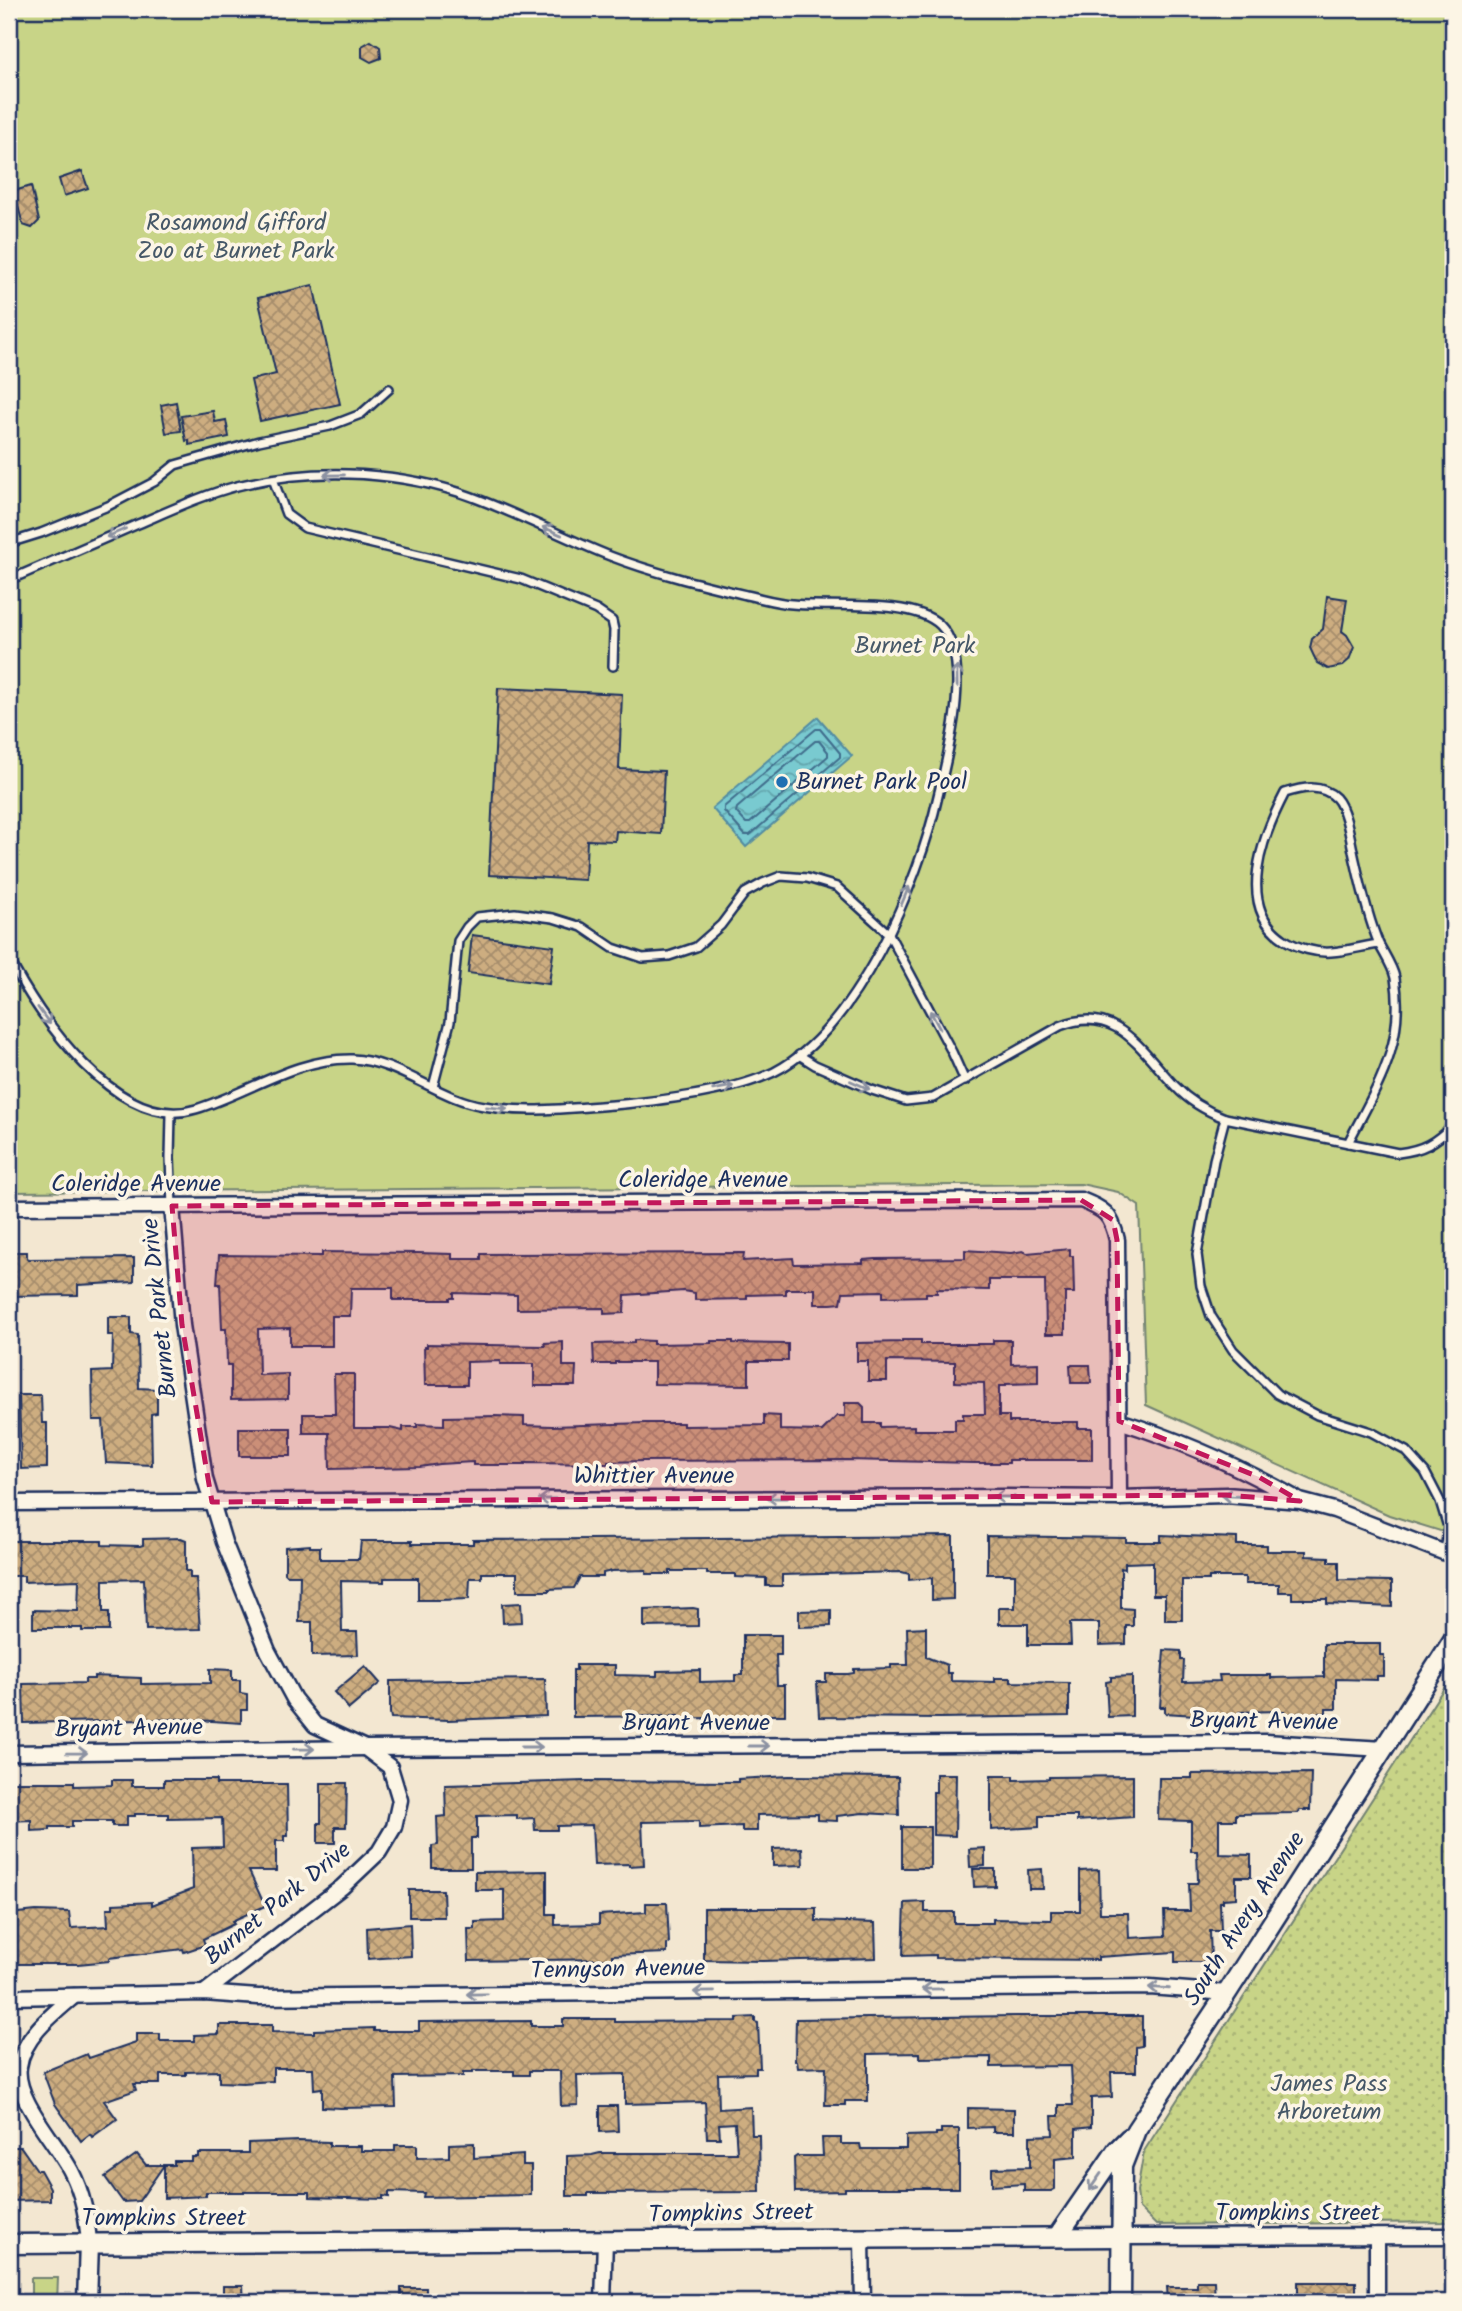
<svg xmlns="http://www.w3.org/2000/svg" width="1462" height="2311" font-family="Kalam,sans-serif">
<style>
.park{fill:#c8d487;stroke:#728272;stroke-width:2}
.garden{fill:url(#garden-dots);stroke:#728272;stroke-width:2}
.water{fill:url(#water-waves);stroke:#538ca2;stroke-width:2}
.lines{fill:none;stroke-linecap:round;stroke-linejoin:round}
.shore{stroke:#416d8c;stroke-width:2}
.building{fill:url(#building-cross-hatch);stroke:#1b2f5e;stroke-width:2}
.service-casing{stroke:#1b2f5e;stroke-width:12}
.minor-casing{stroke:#1b2f5e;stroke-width:19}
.tertiary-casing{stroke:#1b2f5e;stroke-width:23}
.service{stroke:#fcf5e5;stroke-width:7}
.minor{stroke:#fcf5e5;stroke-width:14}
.tertiary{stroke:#fcf5e5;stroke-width:18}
.oneway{stroke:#8c92a2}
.marked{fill:#c2185b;fill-opacity:0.2;stroke:#c2185b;stroke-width:5;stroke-dasharray:14 9;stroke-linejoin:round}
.poi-dot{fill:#1f6fb2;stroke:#fcf5e5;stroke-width:2.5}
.labels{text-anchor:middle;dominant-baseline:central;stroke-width:7;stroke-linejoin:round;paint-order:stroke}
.park-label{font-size:24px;fill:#465868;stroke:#fcf5e5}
.poi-label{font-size:24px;fill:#1b2f5e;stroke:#fcf5e5;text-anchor:start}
.street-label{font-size:24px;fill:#1b2f5e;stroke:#fcf5e5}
</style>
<defs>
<pattern id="garden-dots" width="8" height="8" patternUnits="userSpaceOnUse" patternTransform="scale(1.75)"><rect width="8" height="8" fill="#c8d487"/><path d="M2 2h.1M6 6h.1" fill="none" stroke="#abb677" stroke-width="1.8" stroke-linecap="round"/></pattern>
<pattern id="water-waves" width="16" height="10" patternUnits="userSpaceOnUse" patternTransform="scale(1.75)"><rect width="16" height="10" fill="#79cad0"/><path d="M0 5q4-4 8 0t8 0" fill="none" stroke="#62a4ac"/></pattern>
<pattern id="building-cross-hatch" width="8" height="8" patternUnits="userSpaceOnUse" patternTransform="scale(1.75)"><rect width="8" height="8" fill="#cdad80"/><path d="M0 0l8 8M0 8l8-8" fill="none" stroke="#a68d6c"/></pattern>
</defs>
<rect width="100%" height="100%" fill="#f3e7d1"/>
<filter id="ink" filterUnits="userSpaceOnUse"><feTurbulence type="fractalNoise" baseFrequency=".0143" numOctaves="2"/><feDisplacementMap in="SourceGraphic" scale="14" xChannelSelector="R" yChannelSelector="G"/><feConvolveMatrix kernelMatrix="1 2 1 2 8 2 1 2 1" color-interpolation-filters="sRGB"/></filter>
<g filter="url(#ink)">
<g class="park">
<polygon points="9,9 1453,9 1453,1535 1389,1515 1146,1405 1139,1206 1118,1192 1081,1184 9,1192"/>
<polygon points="31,2278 58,2278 57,2302 31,2302"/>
</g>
<polygon class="garden" points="1453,1674 1453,2222 1156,2225 1139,2208 1137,2191 1144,2151"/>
<polygon class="water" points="818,717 852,756 746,847 712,808"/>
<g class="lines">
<g class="shore">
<polygon points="816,729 820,729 840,753 840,757 750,835 745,835 724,811 724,807"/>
<polygon points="815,741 819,741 828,752 828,756 750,823 746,823 736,812 737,808"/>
</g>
</g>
<g class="building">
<polygon points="371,41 380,47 381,58 371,62 362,57 362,46"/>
<polygon points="82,171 88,188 64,196 59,179"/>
<polygon points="31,186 39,221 32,228 23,225 14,191"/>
<polygon points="313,285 340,404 260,421 251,380 276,374 258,298"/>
<polygon points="176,402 181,431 166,433 161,405"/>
<polygon points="213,411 215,422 226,420 229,437 189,445 189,440 186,441 181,416"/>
<polygon points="1327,596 1347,599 1342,631 1347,635 1354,647 1349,660 1342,666 1328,669 1317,663 1310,648 1312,639 1323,629"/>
<polygon points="498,688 622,694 619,769 664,771 661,834 616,831 615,841 587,840 585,880 489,875"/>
<polygon points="472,935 554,946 549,984 468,973"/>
<polygon points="1070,1249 1070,1256 1073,1256 1074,1293 1065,1293 1065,1334 1046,1334 1045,1280 989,1280 989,1290 937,1289 937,1293 926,1293 926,1296 883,1297 883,1291 843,1292 841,1303 831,1304 815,1304 815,1289 786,1289 786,1294 747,1295 747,1299 695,1300 695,1293 684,1291 625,1295 624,1313 604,1314 604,1308 517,1309 517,1295 454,1293 454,1298 450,1298 450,1300 393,1300 393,1288 351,1288 350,1316 332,1316 332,1346 290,1346 290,1328 258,1329 259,1375 288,1374 288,1399 231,1400 231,1365 227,1365 226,1329 222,1329 220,1284 217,1284 219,1255 322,1256 322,1252 418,1253 452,1254 452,1259 481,1259 481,1254 744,1253 743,1261 793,1258 794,1264 863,1263 863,1260 876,1259 965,1258 965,1250 1011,1253 1023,1251 1027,1253"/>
<polygon points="9,1252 27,1252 27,1258 29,1259 134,1258 134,1282 78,1285 78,1295 10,1296"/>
<polygon points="108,1317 131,1317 131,1334 138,1335 139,1388 157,1389 157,1413 151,1414 152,1465 106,1463 103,1420 93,1420 92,1372 112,1371 113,1335 108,1335"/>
<polygon points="634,1340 653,1341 653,1344 711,1343 711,1341 733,1341 733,1343 788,1344 788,1361 749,1361 749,1385 654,1384 654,1362 615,1362 615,1364 594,1364 593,1344 634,1343"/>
<polygon points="902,1340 921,1340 921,1344 993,1344 993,1340 1011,1340 1011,1364 1038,1363 1038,1383 1006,1384 1006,1386 999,1386 999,1416 1009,1416 1009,1422 1078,1422 1078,1428 1092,1428 1092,1460 1009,1460 1009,1463 974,1463 847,1460 644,1461 608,1462 608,1464 525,1463 525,1465 473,1465 473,1462 439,1464 420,1467 330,1469 329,1433 303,1433 303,1414 335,1414 334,1374 354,1374 354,1428 390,1428 403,1431 403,1427 417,1427 417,1424 444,1425 444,1417 495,1416 524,1417 524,1425 552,1426 645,1423 683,1423 683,1426 764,1425 764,1415 780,1416 780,1430 822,1431 837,1416 845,1416 845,1403 860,1403 864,1407 864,1423 880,1423 880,1427 914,1426 914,1430 955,1430 955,1419 963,1419 963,1414 985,1414 984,1383 955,1382 955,1362 887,1361 887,1381 868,1381 868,1361 857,1361 857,1343 902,1342"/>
<polygon points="563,1342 563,1366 576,1366 575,1386 534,1386 534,1364 500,1364 500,1361 467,1362 467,1385 425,1385 424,1347 427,1347 427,1344 545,1346 544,1343"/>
<polygon points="1070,1365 1090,1365 1091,1383 1071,1383"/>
<polygon points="19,1395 41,1395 42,1423 47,1423 47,1468 21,1469"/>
<rect x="239" y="1428" width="52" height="28"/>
<polygon points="1161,1535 1237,1538 1237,1545 1267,1545 1267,1551 1306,1551 1306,1556 1329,1557 1329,1562 1339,1562 1339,1580 1392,1581 1392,1607 1327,1604 1327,1599 1292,1599 1292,1592 1279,1592 1279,1584 1245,1584 1245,1577 1209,1577 1209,1580 1182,1580 1182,1620 1165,1620 1165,1595 1153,1595 1153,1562 1125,1563 1125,1569 1121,1568 1121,1608 1133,1609 1133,1626 1126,1626 1126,1644 1099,1645 1099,1623 1070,1623 1071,1645 1028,1645 1028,1624 999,1624 999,1608 1015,1608 1015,1574 987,1574 987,1536 1126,1538 1126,1542 1161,1542"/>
<polygon points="953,1536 953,1599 932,1600 932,1578 909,1580 909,1574 902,1572 782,1575 782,1586 766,1586 766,1578 735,1577 735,1574 707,1574 707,1571 670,1571 670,1574 646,1574 646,1570 612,1571 603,1573 603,1577 580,1577 574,1588 549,1589 549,1591 517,1591 517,1573 482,1573 482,1578 470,1578 469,1599 440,1600 418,1600 418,1578 384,1578 384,1582 341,1581 342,1632 357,1632 358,1655 312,1656 312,1622 299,1622 300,1575 287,1575 285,1573 285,1547 310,1545 310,1547 320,1547 320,1559 359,1559 361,1541 412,1541 412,1544 473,1544 473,1540"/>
<polygon points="181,1538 186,1540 186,1571 190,1571 190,1578 196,1578 200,1629 146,1630 144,1579 103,1580 103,1612 109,1612 109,1631 82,1631 82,1628 33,1628 33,1610 78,1611 79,1580 24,1582 24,1576 9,1576 9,1541 102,1541 102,1545 140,1546 143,1545 143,1539"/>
<polygon points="521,1603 522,1622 503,1623 502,1604"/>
<polygon points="693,1608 698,1609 698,1626 644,1627 644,1610"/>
<polygon points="831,1610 831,1626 799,1627 799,1611"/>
<polygon points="926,1627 926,1657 947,1665 947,1673 951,1673 951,1681 995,1682 995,1678 1011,1678 1011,1682 1069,1683 1069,1716 940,1718 819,1717 817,1682 826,1682 826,1674 848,1674 854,1673 854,1669 891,1668 891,1665 908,1665 907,1628"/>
<polygon points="743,1635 781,1635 781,1655 776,1655 777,1685 785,1685 785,1715 755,1715 755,1719 704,1720 704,1718 678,1719 678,1716 573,1717 573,1670 576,1670 576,1665 615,1665 615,1675 657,1676 657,1671 700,1670 700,1682 735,1681 735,1675 743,1675"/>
<polygon points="1324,1644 1380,1644 1380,1655 1384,1655 1384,1676 1377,1676 1377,1680 1336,1679 1336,1709 1326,1709 1326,1713 1284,1714 1284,1711 1239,1712 1239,1715 1196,1715 1165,1713 1165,1707 1160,1707 1164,1650 1181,1651 1181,1660 1184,1660 1183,1682 1220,1681 1219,1675 1271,1675 1271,1678 1324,1677"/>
<polygon points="365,1666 380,1683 349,1709 334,1692"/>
<polygon points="210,1669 232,1670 232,1680 240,1680 240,1693 247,1694 247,1710 241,1710 241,1723 182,1719 24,1723 23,1684 85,1683 85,1679 94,1679 94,1676 141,1678 141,1684 210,1683"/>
<polygon points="1132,1676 1132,1716 1108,1717 1106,1682 1111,1681 1111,1677"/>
<polygon points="545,1679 546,1716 449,1720 391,1718 390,1713 390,1681"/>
<polygon points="1311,1773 1310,1810 1300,1810 1298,1813 1236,1814 1236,1820 1219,1820 1219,1854 1251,1855 1251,1877 1236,1877 1236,1898 1223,1899 1223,1902 1220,1902 1221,1931 1210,1931 1211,1960 1204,1960 1204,1962 1175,1962 1175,1952 1098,1957 1098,1960 936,1958 936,1955 903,1956 905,1903 925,1902 925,1912 954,1912 954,1923 993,1923 993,1919 1051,1920 1051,1911 1080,1911 1080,1871 1099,1870 1100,1913 1128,1913 1129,1938 1165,1936 1164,1911 1190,1911 1189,1883 1197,1883 1198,1881 1197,1851 1191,1851 1191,1821 1158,1820 1159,1778 1192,1778 1192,1774"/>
<polygon points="936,1774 956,1774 955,1836 933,1835 933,1792 936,1792"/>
<polygon points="789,1776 898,1777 899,1815 863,1813 837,1816 837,1821 818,1820 818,1814 757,1815 757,1831 742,1831 742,1826 699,1828 699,1821 642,1822 644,1865 629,1866 629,1864 594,1865 592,1825 557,1826 557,1830 535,1830 534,1818 517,1819 517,1815 477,1816 477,1838 471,1838 471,1868 432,1868 432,1846 438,1845 437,1817 446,1816 445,1785 585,1781 738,1782 738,1779"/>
<polygon points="991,1776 1014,1776 1014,1780 1049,1779 1049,1777 1133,1776 1133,1817 1077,1821 1077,1816 1039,1816 1039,1827 991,1830"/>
<polygon points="112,1780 132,1780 132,1786 164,1786 164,1780 216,1780 216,1784 287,1784 288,1836 284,1836 284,1841 276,1841 276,1871 249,1871 265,1906 232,1921 234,1924 203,1939 205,1945 184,1952 183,1949 109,1958 109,1961 78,1964 9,1964 9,1914 36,1911 69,1912 71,1928 108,1926 107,1908 113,1908 113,1904 152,1902 152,1905 193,1889 192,1848 223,1847 222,1818 168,1819 168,1814 135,1814 135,1816 127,1816 127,1826 112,1826 112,1821 72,1821 72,1827 50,1827 50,1830 31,1831 31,1820 9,1821 9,1782 74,1782 74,1786 112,1785"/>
<polygon points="321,1783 347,1783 346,1827 335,1827 335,1843 318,1843 318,1823 321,1823"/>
<rect x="902" y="1827" width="28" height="41"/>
<polygon points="802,1848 803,1865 773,1866 773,1849"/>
<polygon points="985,1848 985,1866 970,1867 969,1849"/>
<polygon points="973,1869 995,1869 995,1886 974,1887"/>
<polygon points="1042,1869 1043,1889 1029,1889 1028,1870"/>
<polygon points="547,1871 547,1914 555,1914 555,1925 599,1924 599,1915 646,1912 646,1903 667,1903 669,1943 667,1944 667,1953 612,1955 612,1959 469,1961 468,1929 475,1929 475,1922 504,1921 504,1890 475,1890 475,1872"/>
<polygon points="409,1890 443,1890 444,1917 409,1917"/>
<polygon points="704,1908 816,1908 816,1921 875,1923 876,1958 763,1961 704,1960"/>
<polygon points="410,1924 411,1956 368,1959 367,1928"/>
<polygon points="1015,2016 1142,2016 1142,2046 1136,2047 1136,2072 1111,2072 1112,2097 1091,2098 1091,2127 1076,2129 1076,2157 1055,2159 1055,2189 1051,2191 1024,2191 1024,2184 992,2186 992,2168 1030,2167 1030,2136 1053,2135 1052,2116 1059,2116 1059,2105 1073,2105 1071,2066 991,2067 991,2057 920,2058 920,2053 868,2054 868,2101 845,2101 845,2105 825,2105 826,2067 798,2068 797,2061 795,2061 796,2019"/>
<polygon points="755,2017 755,2022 758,2023 760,2068 756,2068 756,2073 718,2074 719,2109 751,2107 752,2135 759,2135 760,2192 588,2193 588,2196 567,2196 567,2156 592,2155 600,2153 737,2153 735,2123 719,2124 720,2138 707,2138 705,2102 625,2104 625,2074 577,2075 578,2105 561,2106 560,2071 529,2071 529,2075 514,2075 514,2071 473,2071 473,2073 463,2073 463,2076 395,2077 396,2107 341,2108 322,2107 322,2088 314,2089 313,2068 273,2068 273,2081 243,2083 219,2082 219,2071 186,2072 186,2075 160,2075 160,2084 134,2084 136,2090 104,2101 117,2119 92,2137 90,2134 81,2141 55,2104 43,2072 87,2054 89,2058 136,2042 136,2034 160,2034 160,2041 195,2041 194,2035 219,2034 219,2025 272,2025 272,2032 314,2033 314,2030 374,2028 374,2031 419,2031 419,2022 531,2021 531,2026 563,2026 563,2019 615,2019 615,2022 737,2021 737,2018"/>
<polygon points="600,2106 617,2106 618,2131 600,2132"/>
<polygon points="968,2108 1014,2109 1014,2132 993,2132 993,2127 968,2128"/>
<polygon points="941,2129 959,2129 959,2188 845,2188 845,2191 795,2192 794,2158 797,2156 823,2156 822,2138 841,2138 841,2144 860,2144 861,2149 906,2149 906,2136 936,2135 936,2133 941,2133"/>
<polygon points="299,2141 329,2142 329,2146 361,2146 361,2151 395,2151 395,2145 417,2145 417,2158 449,2157 449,2144 474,2143 474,2158 523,2155 523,2165 531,2165 531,2195 423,2197 424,2193 389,2192 389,2197 383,2196 383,2199 310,2197 310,2192 206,2192 206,2196 164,2198 164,2165 174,2165 174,2161 192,2161 192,2157 198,2157 198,2153 248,2153 248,2143"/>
<polygon points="9,2147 21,2147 37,2170 40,2170 50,2188 50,2200 9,2201"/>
<polygon points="137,2154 146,2165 164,2165 139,2201 123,2202 105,2177"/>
<polygon points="1197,2281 1214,2281 1215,2302 1168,2302 1167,2287 1197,2287"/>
<rect x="1298" y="2282" width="58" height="20"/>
<polygon points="223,2286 243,2286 244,2302 223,2302"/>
<rect x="401" y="2288" width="25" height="14"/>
</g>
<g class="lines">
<defs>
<g id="service">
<polyline points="273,479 286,514 305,528 521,579 596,610 612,621 614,630 613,666"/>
<polyline points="9,543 41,533 108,506 154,482 175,465 259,441 330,426 361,414 389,389"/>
<path d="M9,580C52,561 95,543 138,524C171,510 203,495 237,486C309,468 388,470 458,492C510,509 559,536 610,556C654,573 700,584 746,595C761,598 776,603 792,604C831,608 912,598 940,625C974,659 948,754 938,796C919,882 857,1030 774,1072C733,1092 659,1101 613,1105C570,1108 527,1114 484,1106C438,1099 399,1061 352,1059C295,1058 249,1093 196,1109C119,1133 38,1017 9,958"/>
<path d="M799,1055L815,1065L872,1090L906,1101L933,1098L1060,1026C1117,1003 1141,1051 1175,1086C1189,1101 1206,1111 1225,1118L1398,1153C1423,1150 1435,1143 1453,1125"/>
<polyline points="433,1087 450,1022 458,941 467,927 477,917 515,913 553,918 582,927 613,948 643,958 669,956 696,947 721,925 745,893 763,883 781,876 807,878 837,887 889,934 952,1052 965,1081"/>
<polyline points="171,1114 170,1158 172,1206"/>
<polyline points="1225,1118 1214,1160 1197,1254 1201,1286 1211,1316 1233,1350 1277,1394 1317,1415 1371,1432 1406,1451 1425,1472 1440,1501 1448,1527 1445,1553"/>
<path d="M1348,1143C1376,1088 1406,1045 1395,978C1393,967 1384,954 1379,944C1364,946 1347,951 1331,952C1316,953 1298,948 1285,940C1234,908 1263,835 1285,793C1303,787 1322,784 1336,798C1347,810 1351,844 1355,860C1361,887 1368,918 1379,944"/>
</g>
<g id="minor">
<polyline points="172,1206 182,1325 205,1479 224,1542 268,1651 294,1699 315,1725 365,1748 390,1767 400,1800 394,1827 379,1852 342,1887 204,1993"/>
<path d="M9,1207L1081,1200C1105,1210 1111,1213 1117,1240L1119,1498"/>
<path d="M1119,1421C1180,1440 1240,1467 1295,1498"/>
<polyline points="9,1503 1006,1497 1119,1498 1226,1495 1300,1501 1334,1510 1453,1556"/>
<polyline points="9,1753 365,1748 1265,1742 1384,1749"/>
<path d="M74,1996C53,2014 23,2037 19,2067C14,2099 57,2143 71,2171C83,2194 87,2217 89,2243"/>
<polyline points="9,1997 204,1993 258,1997 1150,1987 1227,1993"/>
<polyline points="1120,2237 1453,2236"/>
<polyline points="1377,2237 1377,2302"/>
<polyline points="862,2238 863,2302"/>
<polyline points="603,2302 605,2240"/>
</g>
<g id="tertiary">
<polyline points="1057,2237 1117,2150 1129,2138"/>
<polyline points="9,2244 1120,2237"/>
<polyline points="87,2302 89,2243"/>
<polyline points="1121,2302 1122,2166 1136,2130 1227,1993 1453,1640"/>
</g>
</defs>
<use href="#service" class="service-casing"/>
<use href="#minor" class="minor-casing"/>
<use href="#tertiary" class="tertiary-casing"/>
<use href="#service" class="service"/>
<use href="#minor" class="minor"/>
<use href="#tertiary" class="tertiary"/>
</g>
<defs><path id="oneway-shaft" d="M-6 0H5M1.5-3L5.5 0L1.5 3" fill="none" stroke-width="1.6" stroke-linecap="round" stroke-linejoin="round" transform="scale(1.75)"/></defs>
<g class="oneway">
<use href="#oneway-shaft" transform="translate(334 475) rotate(179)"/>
<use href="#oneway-shaft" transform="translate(552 531) rotate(-157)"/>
<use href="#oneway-shaft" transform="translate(116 533) rotate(156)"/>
<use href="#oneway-shaft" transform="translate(957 676) rotate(-91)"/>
<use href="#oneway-shaft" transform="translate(905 896) rotate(-67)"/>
<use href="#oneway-shaft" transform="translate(44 1016) rotate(54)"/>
<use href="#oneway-shaft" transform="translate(935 1020) rotate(-118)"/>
<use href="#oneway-shaft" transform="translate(860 1085) rotate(24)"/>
<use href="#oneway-shaft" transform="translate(723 1088) rotate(-10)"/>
<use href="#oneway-shaft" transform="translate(497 1108) rotate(6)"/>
<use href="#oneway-shaft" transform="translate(1232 1496) rotate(-177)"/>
<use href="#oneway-shaft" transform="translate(1004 1497) rotate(-180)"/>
<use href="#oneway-shaft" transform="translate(777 1498) rotate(180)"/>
<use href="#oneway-shaft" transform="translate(549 1499) rotate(180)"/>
<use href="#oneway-shaft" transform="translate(759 1746)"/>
<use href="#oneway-shaft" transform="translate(532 1747)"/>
<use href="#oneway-shaft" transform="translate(304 1749) rotate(-1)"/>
<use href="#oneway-shaft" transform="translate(77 1753) rotate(-1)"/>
<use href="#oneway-shaft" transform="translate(1159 1988) rotate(-176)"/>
<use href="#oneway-shaft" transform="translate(932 1989) rotate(179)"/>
<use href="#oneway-shaft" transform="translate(704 1992) rotate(179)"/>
<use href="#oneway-shaft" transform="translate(477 1994) rotate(179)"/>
<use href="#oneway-shaft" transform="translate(1095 2182) rotate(125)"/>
</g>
</g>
<path class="marked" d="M1081,1200L1113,1220L1117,1240L1119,1421L1259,1477L1300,1501L1226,1495L212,1502L182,1325L172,1206Z"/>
<circle class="poi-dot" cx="782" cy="782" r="7"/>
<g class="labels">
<g class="park-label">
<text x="236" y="223">Rosamond Gifford<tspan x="236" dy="28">Zoo at Burnet Park</tspan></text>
<text x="915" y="646">Burnet Park</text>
<text x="1329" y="2084">James Pass<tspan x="1329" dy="28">Arboretum</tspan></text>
</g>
<g class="poi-label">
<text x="796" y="782">Burnet Park Pool</text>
</g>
<g class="street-label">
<text x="703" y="1180">Coleridge Avenue</text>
<text x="136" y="1184">Coleridge Avenue</text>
<text transform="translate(160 1308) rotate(-96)">Burnet Park Drive</text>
<text x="654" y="1476">Whittier Avenue</text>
<text transform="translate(1264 1722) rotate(1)">Bryant Avenue</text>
<text x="696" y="1723">Bryant Avenue</text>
<text transform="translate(129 1729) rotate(-1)">Bryant Avenue</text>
<text transform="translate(278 1904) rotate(-39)">Burnet Park Drive</text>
<text transform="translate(1245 1919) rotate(-57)">South Avery Avenue</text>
<text transform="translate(618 1970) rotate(-1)">Tennyson Avenue</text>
<text x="1298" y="2213">Tompkins Street</text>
<text transform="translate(731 2214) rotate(-1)">Tompkins Street</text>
<text x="164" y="2218">Tompkins Street</text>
</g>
</g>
<rect width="1462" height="2311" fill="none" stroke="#fcf5e5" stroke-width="35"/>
<rect x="18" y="18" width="1427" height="2276" fill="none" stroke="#1b2f5e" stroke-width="2.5" filter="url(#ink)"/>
</svg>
